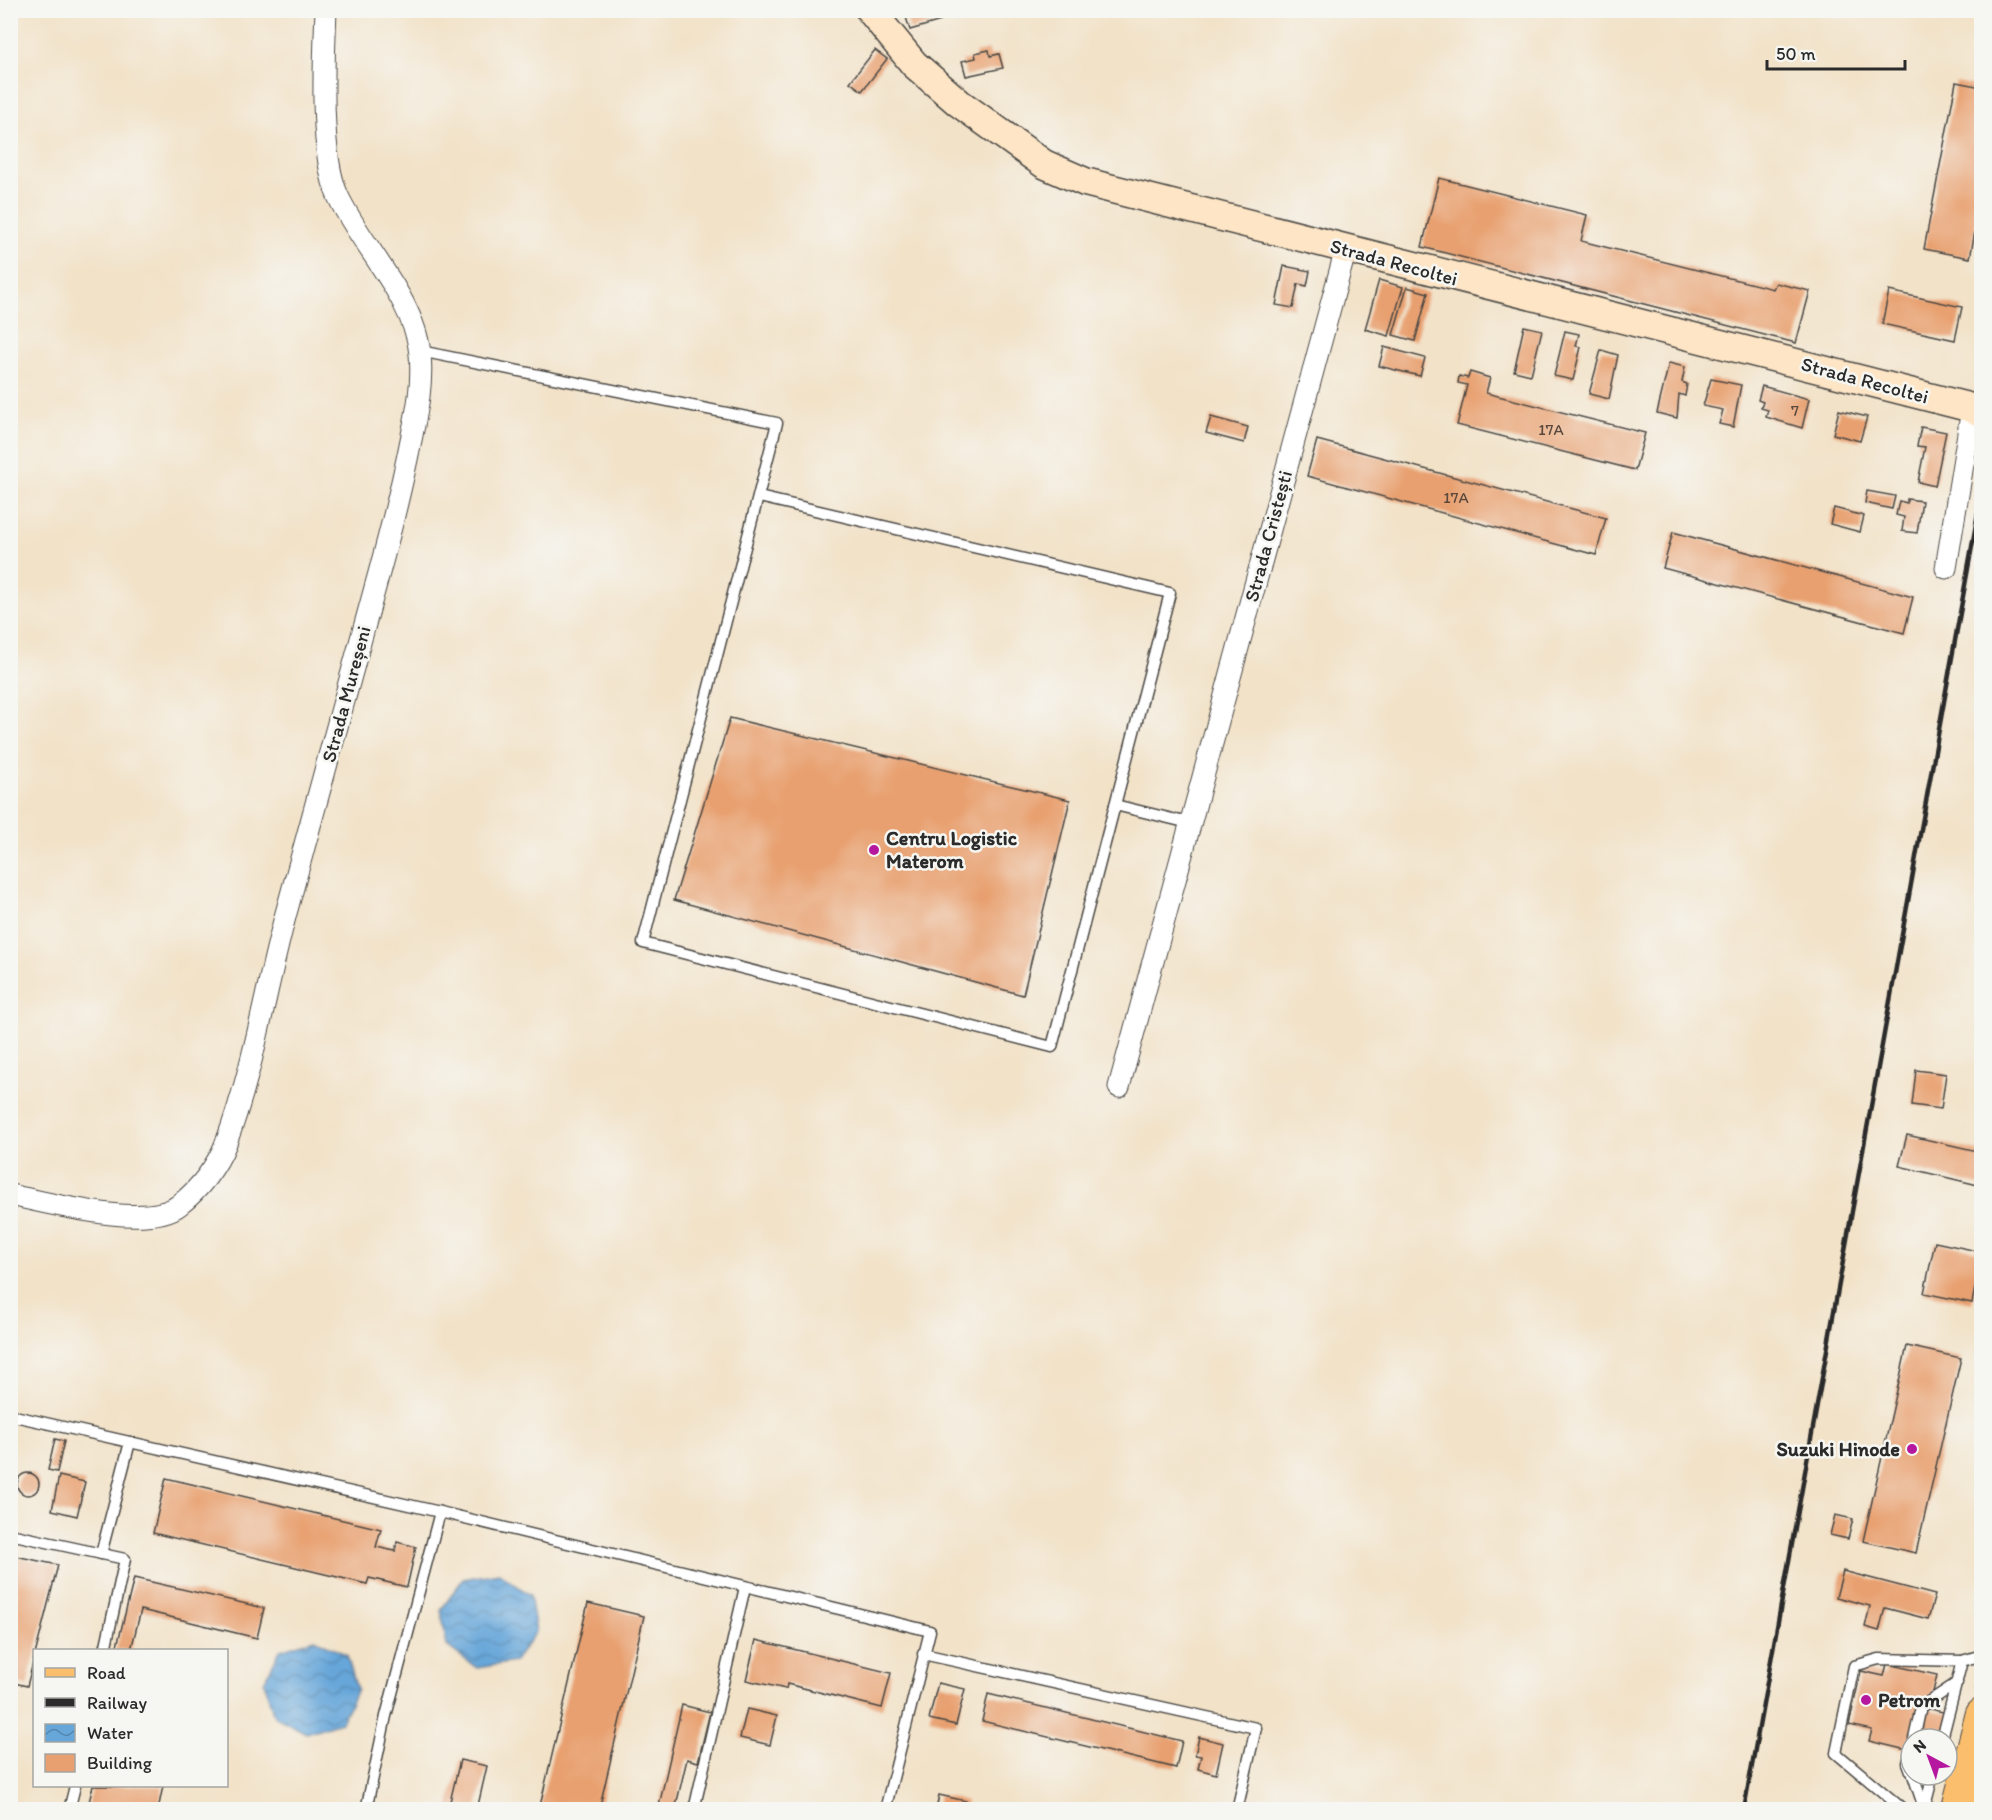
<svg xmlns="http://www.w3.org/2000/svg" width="1992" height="1820" font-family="Itim,sans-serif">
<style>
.water{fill:url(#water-waves);stroke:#486882;stroke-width:1.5}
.building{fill:#e8a070}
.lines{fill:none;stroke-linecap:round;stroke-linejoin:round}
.lane-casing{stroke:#494643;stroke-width:13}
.street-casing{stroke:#494643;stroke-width:23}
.secondary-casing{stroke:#494643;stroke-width:31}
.primary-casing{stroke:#494643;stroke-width:35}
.path{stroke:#494643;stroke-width:3;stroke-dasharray:4.5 4.5;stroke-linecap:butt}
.lane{stroke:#fff;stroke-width:10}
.street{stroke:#fff;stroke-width:21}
.secondary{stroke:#fde5c5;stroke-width:28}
.primary{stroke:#fabe6d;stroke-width:33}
.rail{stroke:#2b2b2b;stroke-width:4.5}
.poi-dot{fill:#b5179e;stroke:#f6f6f2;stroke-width:2}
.labels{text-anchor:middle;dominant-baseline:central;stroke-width:5;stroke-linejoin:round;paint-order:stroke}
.number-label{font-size:16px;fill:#5a483c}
.street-label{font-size:20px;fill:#2b2b2b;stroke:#f6f6f2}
.poi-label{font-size:20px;font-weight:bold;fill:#2b2b2b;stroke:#f6f6f2;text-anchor:start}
</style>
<defs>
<pattern id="water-waves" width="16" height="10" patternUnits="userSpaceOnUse" patternTransform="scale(1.5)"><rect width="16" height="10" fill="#66a6d9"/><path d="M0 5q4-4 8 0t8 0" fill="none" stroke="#5487b0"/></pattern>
</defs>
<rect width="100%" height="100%" fill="#f6f6f2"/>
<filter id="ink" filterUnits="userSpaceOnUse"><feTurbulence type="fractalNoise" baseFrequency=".0167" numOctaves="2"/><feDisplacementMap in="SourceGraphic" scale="12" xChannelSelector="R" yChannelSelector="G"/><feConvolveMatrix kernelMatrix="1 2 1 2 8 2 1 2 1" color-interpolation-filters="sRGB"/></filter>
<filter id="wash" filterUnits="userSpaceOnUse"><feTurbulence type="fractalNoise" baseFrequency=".008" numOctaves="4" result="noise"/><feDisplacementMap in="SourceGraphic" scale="24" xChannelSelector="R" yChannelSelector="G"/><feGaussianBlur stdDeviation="1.35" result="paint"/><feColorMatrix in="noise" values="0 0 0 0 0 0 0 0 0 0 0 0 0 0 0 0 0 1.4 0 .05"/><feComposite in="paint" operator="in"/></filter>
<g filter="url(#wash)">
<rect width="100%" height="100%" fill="#f2e2c8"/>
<g class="water">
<polygon points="499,1573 530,1595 536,1632 514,1662 477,1668 447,1646 441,1610 463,1579"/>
<polygon points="315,1639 347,1655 357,1690 341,1722 306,1733 274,1716 264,1682 280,1650"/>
</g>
<g id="blocks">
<g class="building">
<polygon points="919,10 939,10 941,21 910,30 905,14"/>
<polygon points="875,50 887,59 862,91 850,82"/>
<polygon points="989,50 990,56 999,54 1003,68 966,76 962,61 976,58 975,53"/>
<polygon points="1956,82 1982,87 1982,195 1970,258 1924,249"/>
<polygon points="1439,178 1587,215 1581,241 1773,289 1776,283 1810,291 1796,343 1422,247"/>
<polygon points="1284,266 1310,271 1307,286 1298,284 1293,308 1276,305"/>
<polygon points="1379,280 1403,287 1389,336 1365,329"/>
<polygon points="1407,287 1428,293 1415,341 1393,335"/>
<polygon points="1889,291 1962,307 1955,340 1882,324"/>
<polygon points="1524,326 1542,330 1531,375 1514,371"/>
<polygon points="1565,331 1579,334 1576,346 1581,347 1573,380 1554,376"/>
<polygon points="1384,347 1425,358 1420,376 1379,366"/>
<polygon points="1601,350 1618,355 1609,399 1589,394"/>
<polygon points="1669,363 1685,367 1682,382 1687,384 1685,396 1679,394 1677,418 1657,413"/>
<polygon points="1470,372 1490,378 1486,393 1645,433 1635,470 1457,425 1467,385 1458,383 1459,376 1468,378"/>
<polygon points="1711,379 1741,385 1733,427 1719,424 1723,410 1703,406"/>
<polygon points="1762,386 1809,399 1802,428 1766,417 1768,410 1761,408 1763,402 1758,400"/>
<polygon points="1839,410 1867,417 1860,441 1833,434"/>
<polygon points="1211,417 1248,427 1244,443 1206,433"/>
<polygon points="1921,427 1946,432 1935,486 1918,482 1925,447 1917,446"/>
<polygon points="1317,440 1606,518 1596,555 1307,476"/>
<polygon points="1867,491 1895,496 1892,509 1865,503"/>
<polygon points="1907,499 1922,501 1917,533 1902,531 1904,517 1896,515 1899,501 1907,503"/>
<polygon points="1834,508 1864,516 1860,532 1830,524"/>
<polygon points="1673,532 1913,597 1904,633 1663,568"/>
<polygon points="730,718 1070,800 1023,995 674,900"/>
<polygon points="1916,1070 1946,1074 1941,1109 1912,1105"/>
<polygon points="1907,1135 1982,1152 1982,1186 1899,1166"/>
<polygon points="1935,1242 1982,1252 1972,1303 1924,1293"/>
<polygon points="1907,1346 1961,1358 1916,1553 1863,1541"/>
<polygon points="55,1439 64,1441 57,1472 48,1470"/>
<circle cx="28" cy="1484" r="11"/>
<polygon points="59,1476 85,1482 77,1516 52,1510"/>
<polygon points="166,1478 381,1529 376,1547 395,1551 397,1542 416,1547 407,1587 369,1578 367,1584 153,1533"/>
<polygon points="1835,1515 1853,1519 1848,1539 1830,1535"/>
<polygon points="11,1555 58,1565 27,1686 10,1682 10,1618 17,1591 10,1589"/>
<polygon points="1843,1571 1935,1595 1928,1619 1885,1608 1879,1631 1865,1627 1870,1606 1836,1597"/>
<polygon points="134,1578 264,1608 257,1638 141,1610 131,1650 116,1650"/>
<polygon points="588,1603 644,1616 599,1810 539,1810"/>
<polygon points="756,1640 891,1673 882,1708 787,1684 786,1689 746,1680"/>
<polygon points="1887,1664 1937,1675 1929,1709 1952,1714 1946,1739 1911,1739 1911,1751 1869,1741 1872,1730 1849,1725 1861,1671 1884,1676"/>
<polygon points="938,1683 965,1689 956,1725 929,1719"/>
<polygon points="988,1694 1182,1741 1176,1768 982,1721"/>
<polygon points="682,1705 710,1712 698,1762 687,1759 675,1810 658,1810"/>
<polygon points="747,1709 777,1716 770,1745 740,1738"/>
<polygon points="1199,1737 1223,1743 1216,1774 1198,1769 1201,1756 1195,1755"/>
<polygon points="460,1760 487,1766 477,1810 448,1810"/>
<polygon points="93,1786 163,1786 158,1810 87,1810"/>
<polygon points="939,1795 966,1801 964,1810 936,1810"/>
</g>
</g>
</g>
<g filter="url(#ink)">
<use href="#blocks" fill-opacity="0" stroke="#494643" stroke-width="1.5"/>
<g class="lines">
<defs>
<g id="lane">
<polyline points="420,351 777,423 643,943 1052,1047 1115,805 1189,823"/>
<polyline points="759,497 1170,593 1115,805"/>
<polyline points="10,1415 440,1512 930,1631 885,1810"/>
<polyline points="10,1534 125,1559 105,1650"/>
<polyline points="101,1554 130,1442"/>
<polyline points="923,1654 1256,1728 1237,1810"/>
<polyline points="1914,1739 1921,1707 1957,1683"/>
<polyline points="1942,1739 1962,1661"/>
<polyline points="1911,1752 1908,1763 1911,1771"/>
<polyline points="1913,1775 1924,1808"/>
<polyline points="69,1810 75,1786"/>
<polyline points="366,1810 386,1716 440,1512"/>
<polyline points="694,1810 745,1587"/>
<polyline points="1904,1810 1836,1753 1854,1666 1879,1659 1962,1661 1982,1655"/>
<polyline points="1924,1810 1933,1775"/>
</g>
<g id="street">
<polyline points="1946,568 1972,409"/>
<polyline points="1119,1087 1346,249"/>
<path d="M10,1195C48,1203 148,1230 179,1205C199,1190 217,1166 226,1143C255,1066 266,984 288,906C318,795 349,684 379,573C391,529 402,485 411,440C417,411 423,384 420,354C415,299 361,246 338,196C319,154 324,58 326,10"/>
</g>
<polyline id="secondary" points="870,10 914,64 959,103 1044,164 1085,182 1968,407 1982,413"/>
<polyline id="primary" points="1958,1810 1982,1715"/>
</defs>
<use href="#lane" class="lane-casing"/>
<use href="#street" class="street-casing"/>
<use href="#secondary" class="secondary-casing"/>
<use href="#primary" class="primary-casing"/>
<polyline class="path" points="1976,1690 1980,1670"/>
<use href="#lane" class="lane"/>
<use href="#street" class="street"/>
<use href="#secondary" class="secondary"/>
<use href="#primary" class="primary"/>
<polyline class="rail" points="1744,1810 1982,491"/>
</g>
</g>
<g class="poi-dot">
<circle cx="874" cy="850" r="6"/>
<circle cx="1912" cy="1449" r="6"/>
<circle cx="1866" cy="1700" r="6"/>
</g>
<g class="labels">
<g class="number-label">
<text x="1795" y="410">7</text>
<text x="1551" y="429">17A</text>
<text x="1456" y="497">17A</text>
</g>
<g class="street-label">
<text transform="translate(1394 262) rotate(15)">Strada Recoltei</text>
<text transform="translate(1865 380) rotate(15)">Strada Recoltei</text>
<text transform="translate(1268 536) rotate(-75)">Strada Cristești</text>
<text transform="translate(346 694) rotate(-75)">Strada Mureșeni</text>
</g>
<g class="poi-label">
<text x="886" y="838">Centru Logistic<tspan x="886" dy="23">Materom</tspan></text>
<text x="1900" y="1449" text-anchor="end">Suzuki Hinode</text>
<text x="1878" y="1700">Petrom</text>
</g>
</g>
<rect width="1992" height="1820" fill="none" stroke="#f6f6f2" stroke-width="36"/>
<rect x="33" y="1649" width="195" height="138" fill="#f6f6f2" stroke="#a5a5a2" stroke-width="1.5"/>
<rect x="45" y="1668" width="30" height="9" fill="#fabe6d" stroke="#a5a5a2" stroke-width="1.5"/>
<text x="87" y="1679" font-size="18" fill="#2b2b2b">Road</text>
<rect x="45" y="1698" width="30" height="9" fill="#2b2b2b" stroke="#a5a5a2" stroke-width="1.5"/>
<text x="87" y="1709" font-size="18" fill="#2b2b2b">Railway</text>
<rect x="45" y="1724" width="30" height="18" fill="url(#water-waves)" stroke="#a5a5a2" stroke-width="1.5"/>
<text x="87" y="1739" font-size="18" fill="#2b2b2b">Water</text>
<rect x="45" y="1754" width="30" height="18" fill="#e8a070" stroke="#a5a5a2" stroke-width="1.5"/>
<text x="87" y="1769" font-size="18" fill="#2b2b2b">Building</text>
<g transform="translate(1929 1757) rotate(319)"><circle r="28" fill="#f6f6f2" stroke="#a5a5a2" stroke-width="1.5"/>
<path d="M0-4.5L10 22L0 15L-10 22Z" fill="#b5179e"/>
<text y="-9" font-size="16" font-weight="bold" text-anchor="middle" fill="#2b2b2b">N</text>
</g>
<path d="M1767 60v9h138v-9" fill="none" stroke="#2b2b2b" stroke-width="3"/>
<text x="1776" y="60" font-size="18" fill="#2b2b2b" stroke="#f6f6f2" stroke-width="4.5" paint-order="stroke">50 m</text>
</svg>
